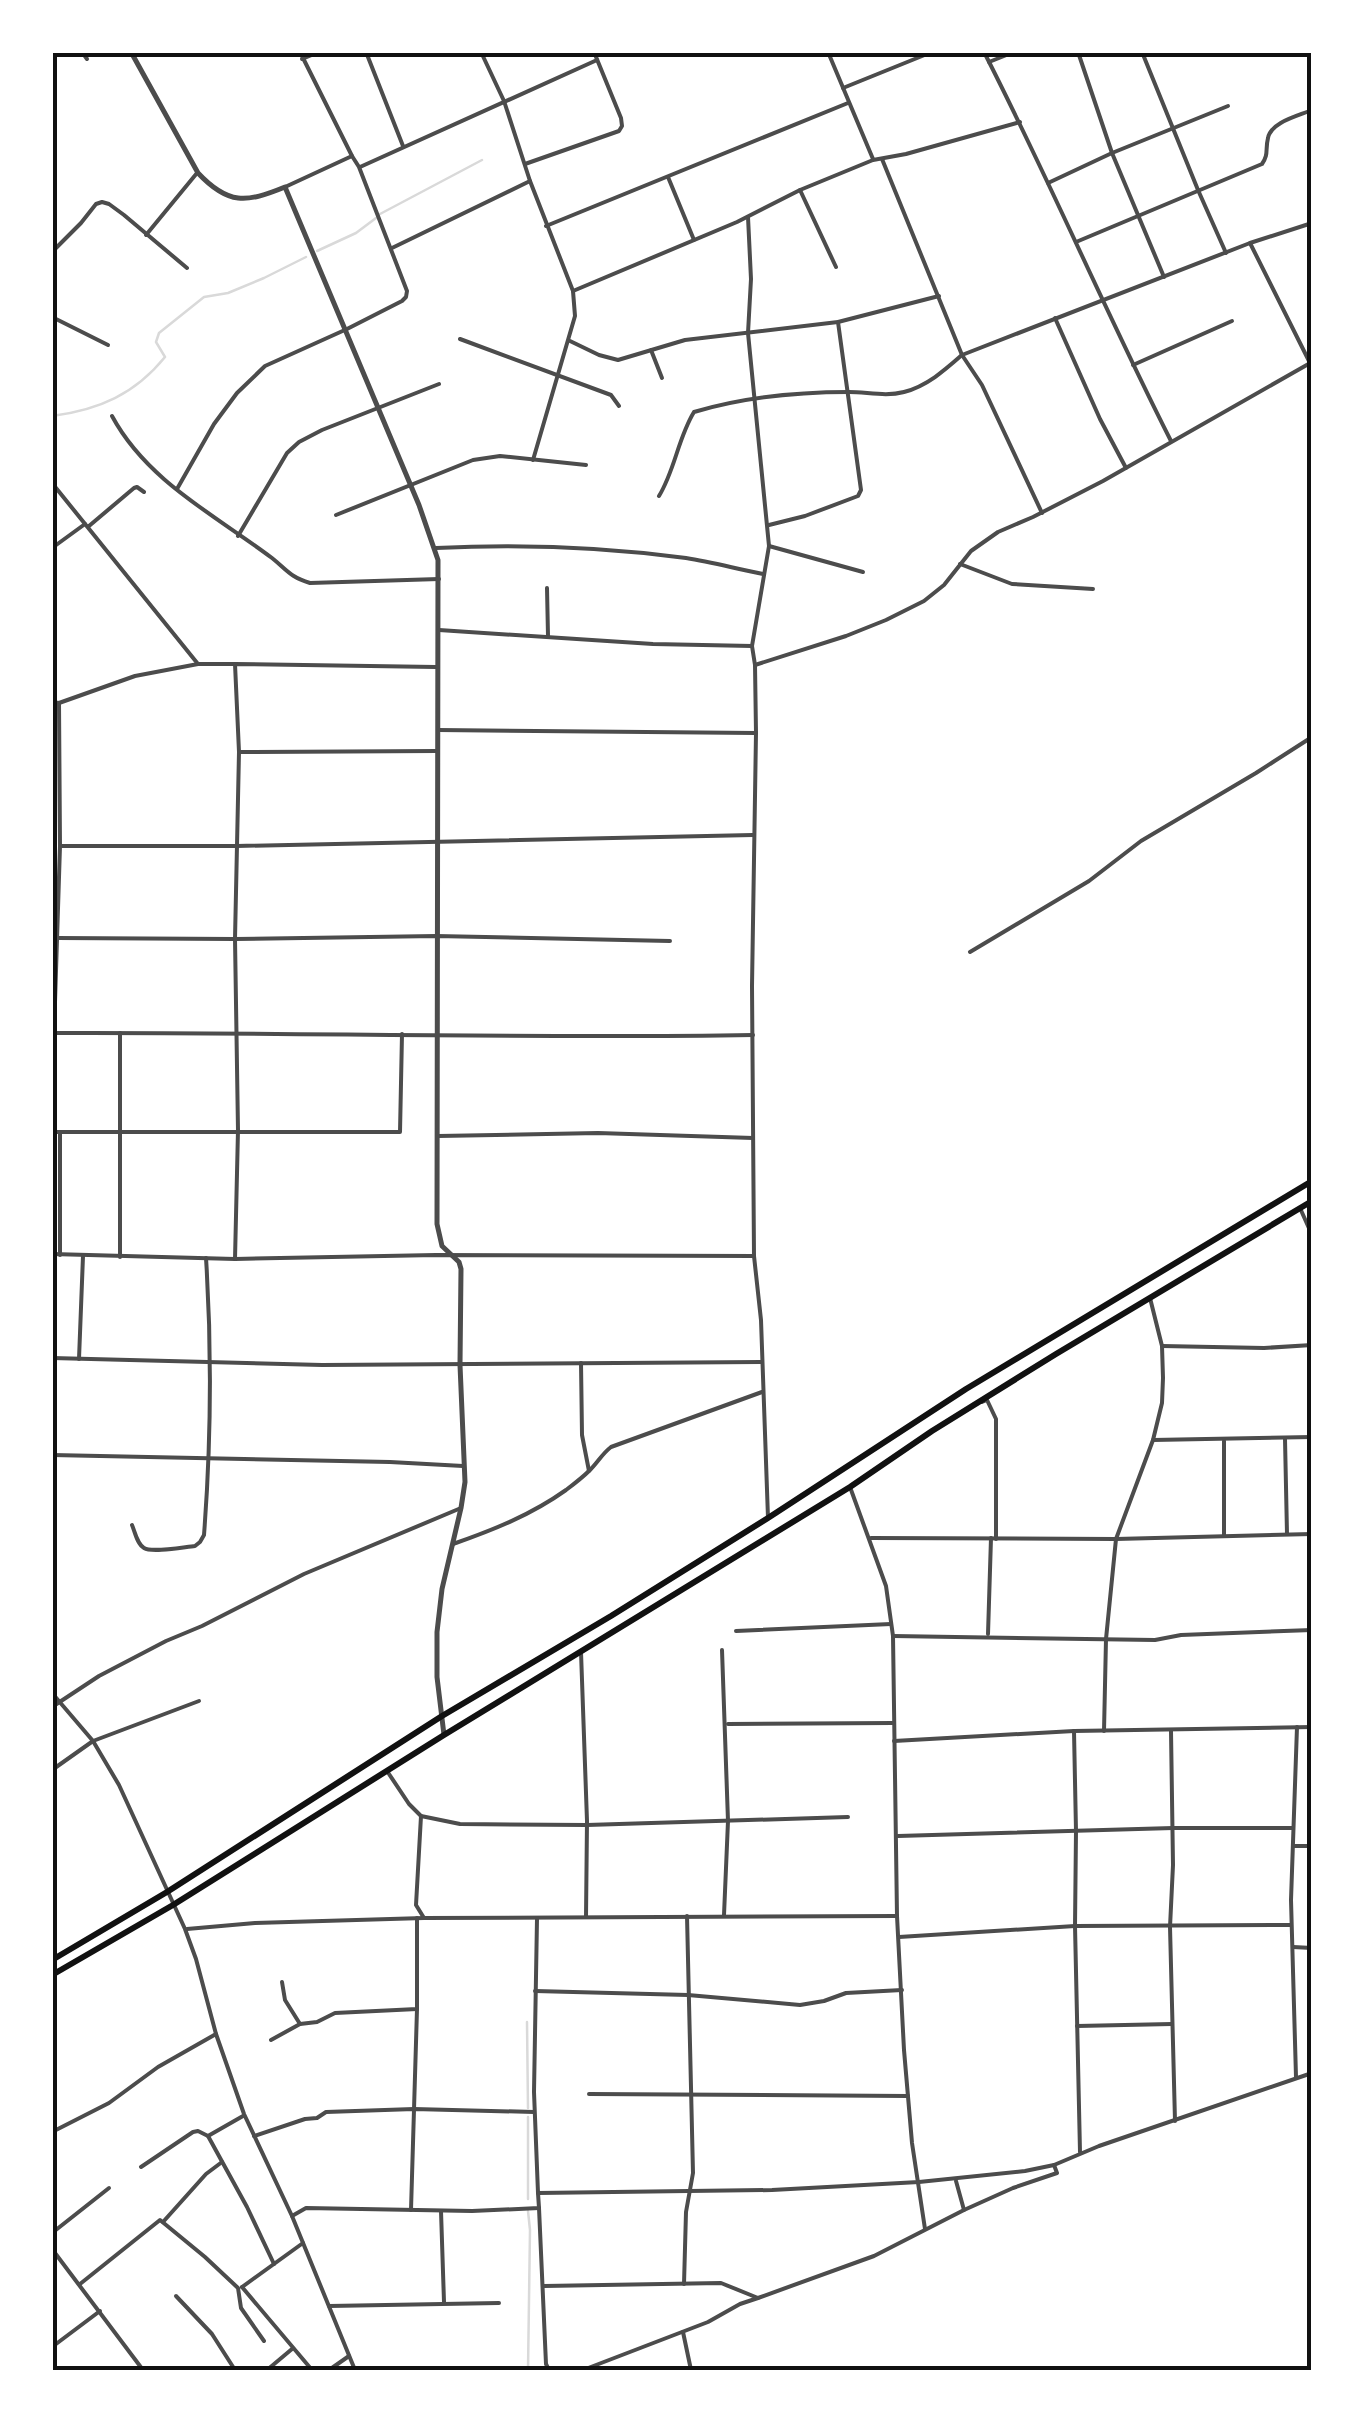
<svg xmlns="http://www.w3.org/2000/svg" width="1364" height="2423" font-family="'Archivo Narrow',sans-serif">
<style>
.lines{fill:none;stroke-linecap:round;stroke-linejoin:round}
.stream{stroke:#d9d9d9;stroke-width:2.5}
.minor{stroke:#4c4c4c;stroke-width:4}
.tertiary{stroke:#4c4c4c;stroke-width:5}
.primary{stroke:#111;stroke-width:6}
.neatline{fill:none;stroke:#111;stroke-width:4}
</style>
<rect width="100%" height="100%" fill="#fff"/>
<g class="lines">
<g class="stream">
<polyline points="380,214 482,160"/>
<polyline points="317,251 356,233 376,218"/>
<path d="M52,416C99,410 135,394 165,357L156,342L159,333L204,297L228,293L264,278L306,257"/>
<polyline points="527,2022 528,2108"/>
<polyline points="528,2117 528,2199"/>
<polyline points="528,2370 530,2230 528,2211"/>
</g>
<g class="minor">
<polyline points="82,52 87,59"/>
<polyline points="366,52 403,146"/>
<polyline points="481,52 504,101 530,181 573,291 575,316 533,460"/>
<polyline points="828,52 873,159"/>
<path d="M984,52C1050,181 1106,313 1171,441"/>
<polyline points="1078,52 1112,153 1164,277"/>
<polyline points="1142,52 1198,190 1226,253"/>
<polyline points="302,59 319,52"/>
<polyline points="989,62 1014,52"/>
<polyline points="843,88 932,52"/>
<polyline points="882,159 962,355 982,385 1042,513"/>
<polyline points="525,164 619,131 622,126 621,118 594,52"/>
<polyline points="360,167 597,60"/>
<polyline points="668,177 694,240"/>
<polyline points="1048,183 1112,153 1228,106"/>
<polyline points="285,187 352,156 300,52"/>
<polyline points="800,190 836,267"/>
<polyline points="748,217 751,279 748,333 769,546 752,646 755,665 756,733 752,986 754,1256 761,1320 768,1518"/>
<polyline points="546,226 848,103"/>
<polyline points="146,235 197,173"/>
<path d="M1076,242L1262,164C1269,154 1265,150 1268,138C1271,122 1298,116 1312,110"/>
<polyline points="1250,243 1310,363"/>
<polyline points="392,248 530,181"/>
<polyline points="52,252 81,223 96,204 102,202 109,204 124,215 187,268"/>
<polyline points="573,291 737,222 800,190 873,160 906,154 1020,122"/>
<polyline points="52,317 108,345"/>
<polyline points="1055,318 1100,419 1126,468"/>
<polyline points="460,339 611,395 619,406"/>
<polyline points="570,341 599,355 618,360 685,340 838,322 939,296"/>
<polyline points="651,350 662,378"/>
<polyline points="1133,365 1232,321"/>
<path d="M112,416C147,481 215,515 272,558C287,570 290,577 310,583L439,579"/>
<polyline points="52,483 198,664 235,664"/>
<polyline points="177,489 214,424 237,393 265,366 347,329 402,301 406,297 407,291 359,167 352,156"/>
<path d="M659,496C675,470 678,438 694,412C744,397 797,392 849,392C867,392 886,397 904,392C927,386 945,370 962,355L1250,243L1312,223"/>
<polyline points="336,515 473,460 500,456 586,465"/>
<polyline points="769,525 805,516 858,496 861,490 838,322"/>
<polyline points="89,526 134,488 137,487 144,492"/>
<polyline points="238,536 287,453 299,442 322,430 439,384"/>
<polyline points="769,546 863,572"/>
<polyline points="52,548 85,524"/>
<path d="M436,548C518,544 604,547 686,558C712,562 737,569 763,574"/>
<polyline points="960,564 1012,584 1093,589"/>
<polyline points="547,588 548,636"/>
<polyline points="439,630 653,644 752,646"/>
<polyline points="755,665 846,636 886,620 924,601 944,585 971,551 998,532 1033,517 1103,481 1312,362"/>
<polyline points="52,702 59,703 135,676 198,664"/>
<polyline points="438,730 756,733"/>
<polyline points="239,752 235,664 436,667"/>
<polyline points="60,846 237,846 753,835"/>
<polyline points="57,938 235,939 436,936 670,941"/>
<polyline points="970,952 1089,881 1141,841 1256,773 1312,737"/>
<path d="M52,1033C286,1032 519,1039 753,1035"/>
<polyline points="54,1033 60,846 59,703"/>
<polyline points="52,1132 400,1132 402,1034"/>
<polyline points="60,1132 60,1255"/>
<polyline points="438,1136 598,1133 753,1138"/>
<polyline points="1300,1208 1312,1235"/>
<polyline points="52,1254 235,1259 436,1255 754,1256"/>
<polyline points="120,1257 120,1033"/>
<polyline points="235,1259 238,1130 235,939 239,752 437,751"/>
<polyline points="1162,1346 1264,1348 1312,1345"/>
<polyline points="52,1358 322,1365 761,1362"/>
<polyline points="79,1359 83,1256"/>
<polyline points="581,1363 582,1435 589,1471"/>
<polyline points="982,1402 987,1400 996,1419 996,1539"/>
<polyline points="1285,1439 1287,1534"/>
<polyline points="1153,1440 1312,1437"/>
<polyline points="52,1455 390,1462 463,1466"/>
<polyline points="850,1487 886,1586 893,1636 897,1916 904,2050 912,2143 925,2229"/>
<path d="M132,1525C135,1532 137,1544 144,1548C152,1553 184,1547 195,1546L200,1542L204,1535C211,1443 212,1351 206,1258"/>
<polyline points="1224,1536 1224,1441"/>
<polyline points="871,1538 1116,1539 1312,1534"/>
<path d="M453,1544C493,1530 531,1515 566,1490C574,1484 583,1477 590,1470C598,1462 602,1454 611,1447L762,1392"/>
<polyline points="736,1631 891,1624"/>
<polyline points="988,1634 991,1538"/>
<polyline points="893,1636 1155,1640 1181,1635 1312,1630"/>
<polyline points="722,1650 728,1821 724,1915"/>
<polyline points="581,1652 587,1821 586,1917"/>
<polyline points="52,1693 93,1741 119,1785 185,1929 196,1959 216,2034 244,2114 292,2216 355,2370"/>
<polyline points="52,1707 99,1676 166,1641 202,1626 304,1574 461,1508"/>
<polyline points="728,1724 893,1723"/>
<polyline points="1074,1731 1076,1831 1075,1926 1080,2152"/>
<polyline points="1104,1731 1106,1639 1116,1539 1153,1440 1162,1403 1163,1378 1162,1346 1150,1298"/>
<polyline points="1171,1731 1173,1865 1170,1927 1175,2121"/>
<polyline points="894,1741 1074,1731 1312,1727"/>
<polyline points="52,1770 93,1741 199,1701"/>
<polyline points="387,1771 409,1804 421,1816 460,1824 587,1825 848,1817"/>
<polyline points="421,1816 416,1905 424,1918"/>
<polyline points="898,1836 1173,1828 1293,1828"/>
<polyline points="1293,1846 1312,1846"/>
<polyline points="537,1919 534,2092 538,2193 772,2190 919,2182 1025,2171 1054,2165 1099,2146 1312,2073"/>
<polyline points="187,1929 255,1923 424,1918 897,1916"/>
<polyline points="899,1937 1075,1926 1291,1925"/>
<polyline points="1293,1947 1312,1948"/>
<polyline points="282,1982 285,2000 300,2024"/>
<polyline points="535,1991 688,1995 800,2005 824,2001 846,1993 902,1990"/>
<polyline points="1077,2026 1172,2024"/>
<polyline points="271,2040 300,2024 317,2022 335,2013 417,2009 417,1918"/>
<polyline points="1296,2077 1291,1900 1297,1727"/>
<polyline points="589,2094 908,2096"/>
<polyline points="52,2132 109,2103 158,2067 216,2034"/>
<polyline points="208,2136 243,2116"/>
<polyline points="254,2136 305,2119 317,2118 326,2112 414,2109 534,2112"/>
<polyline points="141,2167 193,2132 198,2131 208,2136 247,2207 274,2264"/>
<polyline points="956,2181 964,2210"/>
<polyline points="539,2208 546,2364 549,2370"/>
<polyline points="411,2210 417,2009"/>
<polyline points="441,2211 444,2302"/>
<polyline points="292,2216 306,2208 472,2211 539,2208 538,2193"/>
<polyline points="163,2222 206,2174 222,2162"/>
<polyline points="52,2233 109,2188"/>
<polyline points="52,2249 143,2370"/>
<polyline points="80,2284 160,2220 205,2257 238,2288 241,2308 264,2341"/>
<polyline points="684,2284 686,2212 693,2173 687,1916"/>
<polyline points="544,2286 721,2283 758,2298 874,2256 964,2210 1013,2188 1057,2173 1054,2165"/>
<polyline points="242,2287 312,2370"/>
<polyline points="242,2287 303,2243"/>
<polyline points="176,2296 212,2334 235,2370"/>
<polyline points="329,2306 499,2303"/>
<polyline points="683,2332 691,2370"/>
<polyline points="52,2347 100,2311"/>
<polyline points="267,2370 292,2349"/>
<polyline points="329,2370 349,2356"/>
<polyline points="583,2370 708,2322 740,2304 758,2298"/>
</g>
<path class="tertiary" d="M131,52L198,173C228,205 246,203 285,187L419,505L438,560L437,1224L442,1246L459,1262L461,1269L460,1365L465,1482L461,1508L442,1589L437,1632V1677L444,1735"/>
<g class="primary">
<polyline points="52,1960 167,1892 442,1716 611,1616 768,1518 966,1389 1312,1181"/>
<polyline points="52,1975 173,1905 444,1735 850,1487 932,1431 1056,1354 1312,1201"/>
</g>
</g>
<rect width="1364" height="2423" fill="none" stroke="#ffffff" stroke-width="110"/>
<rect x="55" y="55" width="1254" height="2313" class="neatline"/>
</svg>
